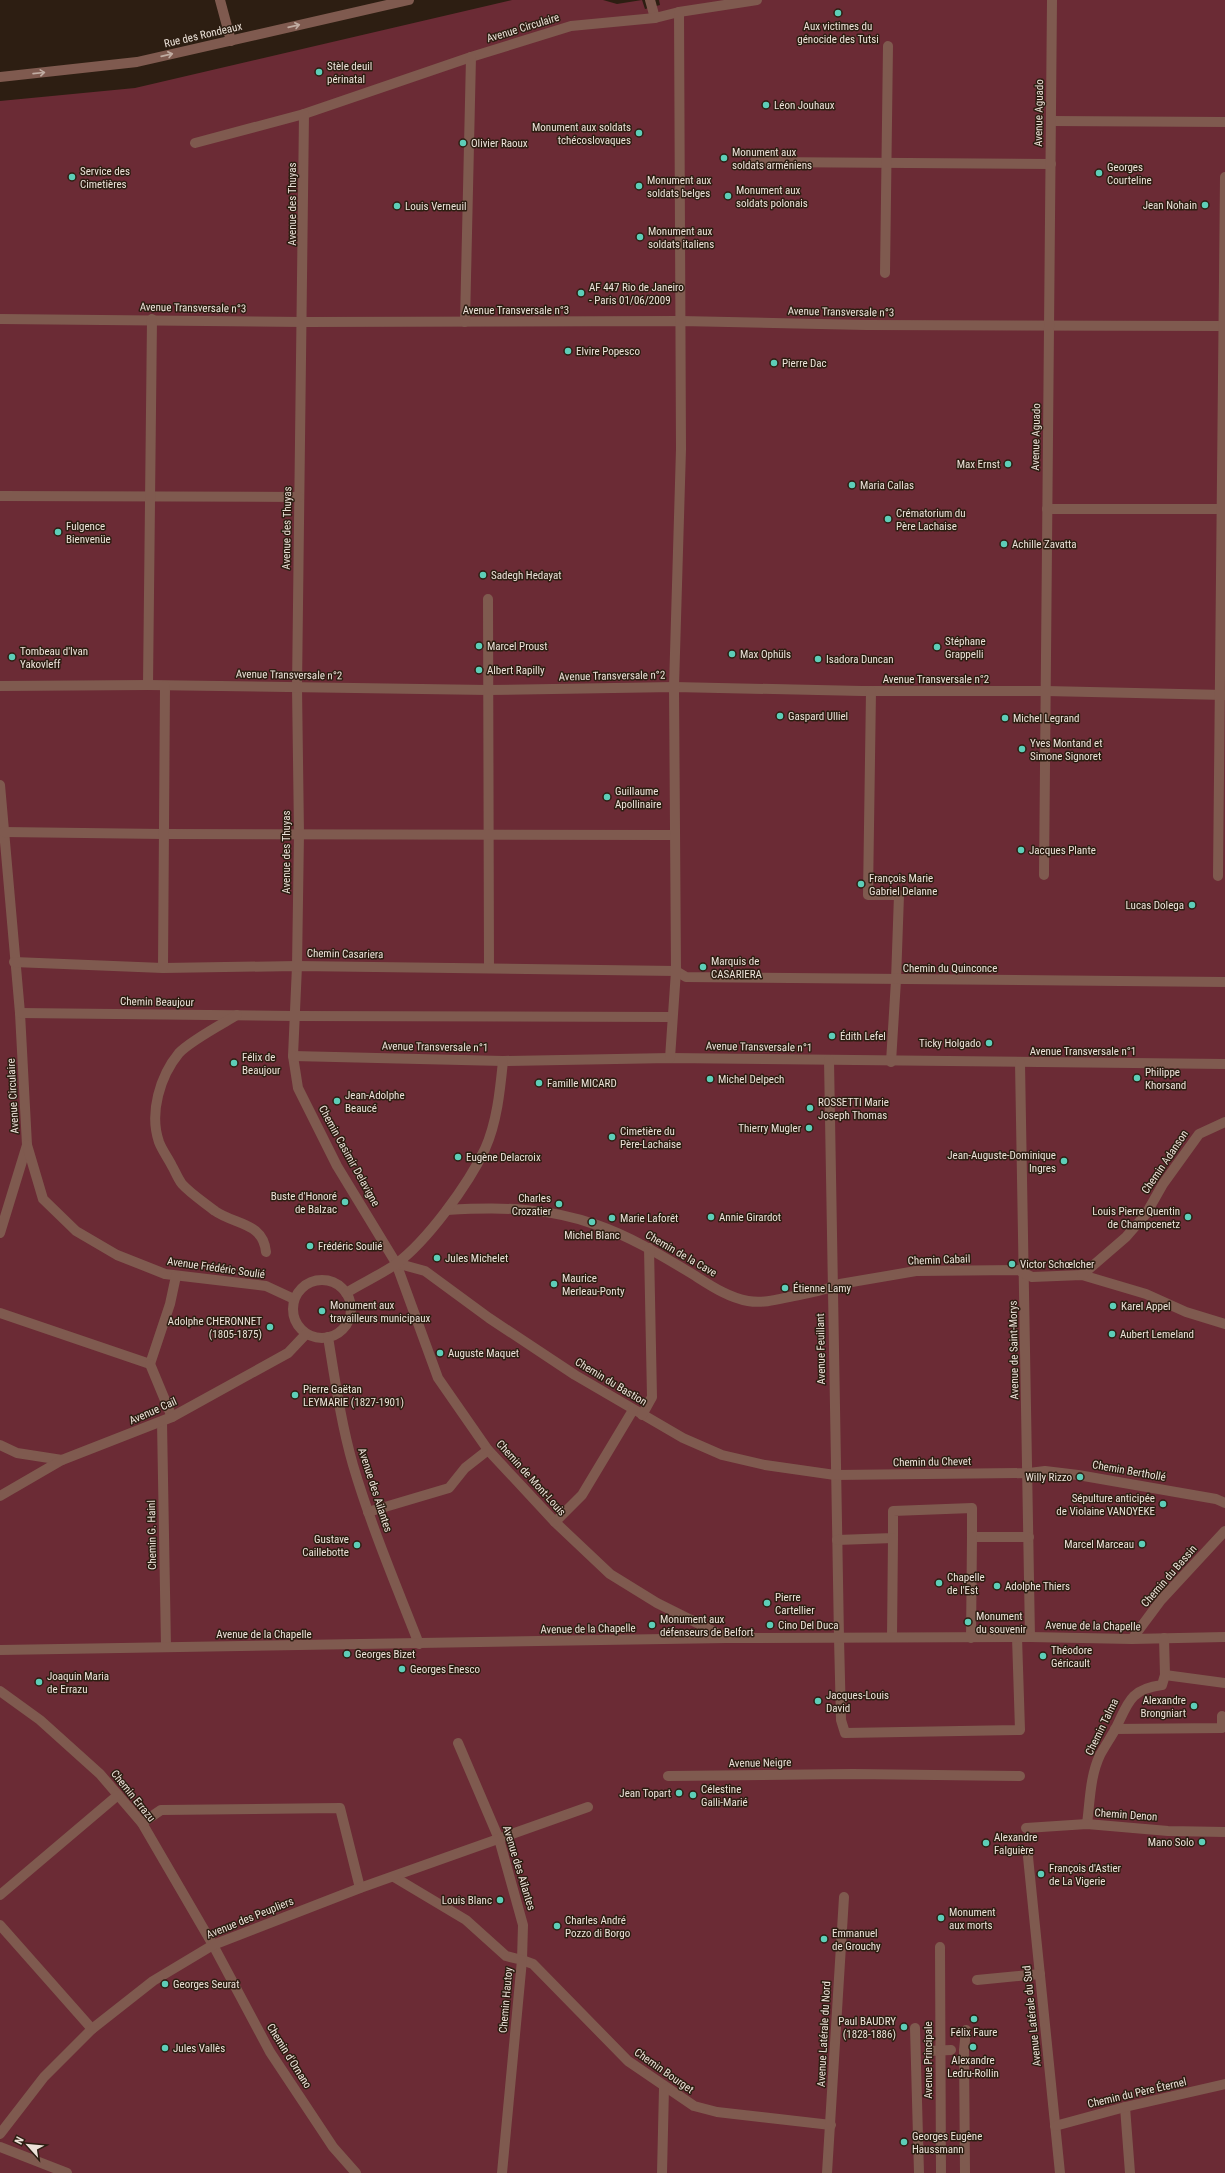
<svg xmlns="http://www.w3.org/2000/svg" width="1225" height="2173" font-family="'Roboto Condensed',sans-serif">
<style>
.green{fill:#6b2b35}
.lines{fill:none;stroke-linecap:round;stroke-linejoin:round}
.minor{stroke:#7f5a4f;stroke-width:10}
.oneway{stroke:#c0aca2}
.poi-dot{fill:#5dceb8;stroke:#2d1e12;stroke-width:1.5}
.labels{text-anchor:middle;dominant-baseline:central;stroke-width:3;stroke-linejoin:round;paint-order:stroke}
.poi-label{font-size:11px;fill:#ece2d9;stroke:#2d1e12;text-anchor:start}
.street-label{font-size:11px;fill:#ece2d9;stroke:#2d1e12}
</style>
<rect width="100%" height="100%" fill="#2d1e12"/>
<polygon class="green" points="512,0 603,0 617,4 642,0 645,9 660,5 659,0 1225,0 1225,2173 0,2173 0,101 135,88"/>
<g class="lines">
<g class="minor">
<polyline points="220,0 231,41"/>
<polyline points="650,0 655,18"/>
<polyline points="0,77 137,62 409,0"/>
<polyline points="304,114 471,57 571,26 655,18 679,12 757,0"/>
<polyline points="1051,121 1225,122"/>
<polyline points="195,143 304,114 297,687 299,834 297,966 293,1056 298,1088 337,1166 396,1263 438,1378 488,1450 555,1522 610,1574 657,1603 727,1638"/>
<polyline points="754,162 1051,164"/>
<polyline points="885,273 888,46"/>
<polyline points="0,319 303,322 681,321 866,325 1225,326"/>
<polyline points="465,322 471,57"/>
<polyline points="0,496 299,497"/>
<polyline points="1047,509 1225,509"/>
<polyline points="488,599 489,968"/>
<polyline points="148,685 152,319"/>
<polyline points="0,686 148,685 488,690 674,687 862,691 1046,691 1225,695"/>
<polyline points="871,691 868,895 899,895 896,980 891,1062"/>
<polyline points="0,785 20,1013 27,1145 0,1233"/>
<polyline points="4,832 163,834 674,835"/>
<polyline points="1044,875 1052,0"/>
<polyline points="1218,876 1225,177"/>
<polyline points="14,962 163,968 297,966 676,971 686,977 1225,982"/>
<polyline points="163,968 165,686"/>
<polyline points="20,1013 294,1016 672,1017"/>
<path d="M237,1015C222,1024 190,1041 179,1053C160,1076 149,1113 159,1142C162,1150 168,1158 172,1166C175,1171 178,1179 182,1184C191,1194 205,1203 215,1211C235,1225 263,1222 266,1252"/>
<polyline points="293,1056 503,1061 670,1058 1225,1064"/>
<polyline points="670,1058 676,971 674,687 681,449 679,12"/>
<polyline points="829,1060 839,1638 841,1720 845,1733 1020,1730 1017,1637"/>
<polyline points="1020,1063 1030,1637"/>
<polyline points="27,1145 43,1199 76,1231 117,1255 165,1274 266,1286 294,1299"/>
<path d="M447,1210C499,1207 547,1207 597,1225C629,1236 659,1254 689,1272C707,1283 726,1297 748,1301C766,1304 782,1298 799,1295C813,1292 827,1290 840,1284L916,1271L1018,1270L1032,1277L1082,1275L1146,1294L1186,1312L1225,1324"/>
<polyline points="396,1263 425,1271 489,1318 575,1375 683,1438 722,1455 765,1465 835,1475 1029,1473 1045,1471 1078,1475 1216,1499 1225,1503"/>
<polyline points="1082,1275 1126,1237 1146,1214 1163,1184 1199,1134 1225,1122"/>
<circle cx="322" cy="1309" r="29"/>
<path d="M346,1293C362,1283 380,1275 396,1264C427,1241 468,1185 485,1149C497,1122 500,1091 503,1061"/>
<polyline points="0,1313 150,1364 170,1304 176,1276"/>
<path d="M328,1337C335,1380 341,1423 353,1465C371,1526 396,1585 419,1644"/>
<polyline points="150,1364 172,1417"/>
<polyline points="642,1415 652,1397 649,1248"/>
<polyline points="162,1422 166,1647"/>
<polyline points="0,1445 17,1453 62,1460"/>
<polyline points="0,1496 62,1460 172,1417 288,1353 306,1334"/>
<polyline points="368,1512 449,1488 465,1468 488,1450"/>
<polyline points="555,1522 582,1495 633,1410"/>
<polyline points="837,1540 893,1538 893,1511 972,1508 972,1537 1029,1537"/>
<polyline points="892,1637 893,1538"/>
<polyline points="971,1638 972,1537"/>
<polyline points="1132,1639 1161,1600 1225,1531"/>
<polyline points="0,1650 727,1638 1030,1637 1132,1639 1225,1637"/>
<polyline points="1165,1675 1225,1683"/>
<polyline points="0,1691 40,1720 100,1774 142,1823 213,1945 270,2052 333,2147 356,2173"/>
<polyline points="1115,1729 1222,1728 1222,1716"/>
<polyline points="458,1743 499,1839 523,1925 522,1960 533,1964 628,2061 694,2106 717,2112 831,2125"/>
<polyline points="668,1776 853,1774 1020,1776"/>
<polyline points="142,1823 161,1810 340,1808 360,1888"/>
<path d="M1087,1824C1090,1801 1090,1776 1100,1755C1105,1746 1111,1737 1116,1728C1128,1703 1130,1689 1162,1685L1165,1675L1164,1638"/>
<polyline points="1026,1828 1087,1824 1168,1831 1225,1832"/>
<polyline points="1028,1857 1060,2173"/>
<polyline points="394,1877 466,1920 506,1956 522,1960 502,2173"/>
<polyline points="0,1895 118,1795"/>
<polyline points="0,1925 92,2029"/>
<polyline points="940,1947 941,2173"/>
<polyline points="977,1980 1040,1974"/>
<polyline points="915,2028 919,2173"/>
<polyline points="929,2051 951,2050"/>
<polyline points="1125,2107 1130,2173"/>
<polyline points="1055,2126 1125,2107 1225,2084"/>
<polyline points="0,2134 44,2077 92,2029 153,1981 213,1945 360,1888 588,1807"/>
<polyline points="0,2147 67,2173"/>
<polyline points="662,2173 664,2088"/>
<polyline points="827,2173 844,1897"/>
<polyline points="965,2173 964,2050 966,2030"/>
</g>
</g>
<defs><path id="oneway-shaft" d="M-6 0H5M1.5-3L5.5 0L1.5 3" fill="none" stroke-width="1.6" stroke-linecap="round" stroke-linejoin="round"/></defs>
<g class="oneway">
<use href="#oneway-shaft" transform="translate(294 26) rotate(-13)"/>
<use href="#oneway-shaft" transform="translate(167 55) rotate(-13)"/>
<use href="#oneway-shaft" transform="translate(39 73) rotate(-6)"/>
</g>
<g class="poi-dot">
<circle cx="838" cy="13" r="4"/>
<circle cx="319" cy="72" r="4"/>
<circle cx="766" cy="105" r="4"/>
<circle cx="639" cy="133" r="4"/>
<circle cx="463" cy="143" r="4"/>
<circle cx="724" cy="158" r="4"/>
<circle cx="1099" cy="173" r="4"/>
<circle cx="72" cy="177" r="4"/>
<circle cx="639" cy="186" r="4"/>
<circle cx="728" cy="196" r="4"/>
<circle cx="1205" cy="205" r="4"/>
<circle cx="397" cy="206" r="4"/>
<circle cx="640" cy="237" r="4"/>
<circle cx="581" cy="293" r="4"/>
<circle cx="568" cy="351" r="4"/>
<circle cx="774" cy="363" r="4"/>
<circle cx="1008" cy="464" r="4"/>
<circle cx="852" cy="485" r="4"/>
<circle cx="888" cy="519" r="4"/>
<circle cx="58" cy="532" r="4"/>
<circle cx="1004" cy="544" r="4"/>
<circle cx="483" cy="575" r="4"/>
<circle cx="479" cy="646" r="4"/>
<circle cx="937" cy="647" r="4"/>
<circle cx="732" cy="654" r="4"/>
<circle cx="12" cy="657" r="4"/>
<circle cx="818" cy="659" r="4"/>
<circle cx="479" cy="670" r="4"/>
<circle cx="780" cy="716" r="4"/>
<circle cx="1005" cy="718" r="4"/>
<circle cx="1022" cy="749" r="4"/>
<circle cx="607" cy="797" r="4"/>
<circle cx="1021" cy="850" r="4"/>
<circle cx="861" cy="884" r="4"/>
<circle cx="1192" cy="905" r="4"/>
<circle cx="703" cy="967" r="4"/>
<circle cx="832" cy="1036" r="4"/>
<circle cx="989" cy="1043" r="4"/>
<circle cx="234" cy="1063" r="4"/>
<circle cx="1137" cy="1078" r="4"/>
<circle cx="710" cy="1079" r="4"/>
<circle cx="539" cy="1083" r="4"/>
<circle cx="337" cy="1101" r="4"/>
<circle cx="810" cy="1108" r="4"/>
<circle cx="809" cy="1128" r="4"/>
<circle cx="612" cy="1137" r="4"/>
<circle cx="458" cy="1157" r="4"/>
<circle cx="1064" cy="1161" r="4"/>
<circle cx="345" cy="1202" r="4"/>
<circle cx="559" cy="1204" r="4"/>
<circle cx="711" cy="1217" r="4"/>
<circle cx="1188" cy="1217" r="4"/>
<circle cx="612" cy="1218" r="4"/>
<circle cx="592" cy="1222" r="4"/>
<circle cx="310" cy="1246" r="4"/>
<circle cx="437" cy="1258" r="4"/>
<circle cx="1012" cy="1264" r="4"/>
<circle cx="554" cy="1284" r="4"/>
<circle cx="785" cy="1288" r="4"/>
<circle cx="1113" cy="1306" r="4"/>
<circle cx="322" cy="1311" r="4"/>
<circle cx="270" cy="1327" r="4"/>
<circle cx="1112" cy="1334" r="4"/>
<circle cx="440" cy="1353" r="4"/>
<circle cx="295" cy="1395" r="4"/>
<circle cx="1080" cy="1477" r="4"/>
<circle cx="1163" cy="1504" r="4"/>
<circle cx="1142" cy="1544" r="4"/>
<circle cx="357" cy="1545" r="4"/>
<circle cx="939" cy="1583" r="4"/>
<circle cx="997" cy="1586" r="4"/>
<circle cx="767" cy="1603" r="4"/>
<circle cx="968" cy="1622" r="4"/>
<circle cx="652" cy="1625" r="4"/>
<circle cx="770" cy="1625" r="4"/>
<circle cx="347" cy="1654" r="4"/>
<circle cx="1043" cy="1656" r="4"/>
<circle cx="402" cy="1669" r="4"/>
<circle cx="39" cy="1682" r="4"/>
<circle cx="818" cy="1701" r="4"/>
<circle cx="1194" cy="1706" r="4"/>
<circle cx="679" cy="1793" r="4"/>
<circle cx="693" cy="1795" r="4"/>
<circle cx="1202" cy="1842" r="4"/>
<circle cx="986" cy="1843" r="4"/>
<circle cx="1041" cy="1874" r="4"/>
<circle cx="500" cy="1900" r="4"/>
<circle cx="941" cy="1918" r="4"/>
<circle cx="557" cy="1926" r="4"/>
<circle cx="824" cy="1939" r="4"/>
<circle cx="165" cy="1984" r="4"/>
<circle cx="974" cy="2019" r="4"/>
<circle cx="904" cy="2027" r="4"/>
<circle cx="973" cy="2047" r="4"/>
<circle cx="165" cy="2048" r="4"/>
<circle cx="904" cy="2142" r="4"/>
</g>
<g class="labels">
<g class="poi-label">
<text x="838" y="26" text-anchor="middle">Aux victimes du<tspan x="838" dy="13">génocide des Tutsi</tspan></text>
<text x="327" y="66">Stèle deuil<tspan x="327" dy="13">périnatal</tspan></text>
<text x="774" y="105">Léon Jouhaux</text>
<text x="631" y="127" text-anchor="end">Monument aux soldats<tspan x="631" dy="13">tchécoslovaques</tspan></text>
<text x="471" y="143">Olivier Raoux</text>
<text x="732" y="152">Monument aux<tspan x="732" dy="13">soldats arméniens</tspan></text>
<text x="1107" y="167">Georges<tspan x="1107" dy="13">Courteline</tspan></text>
<text x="80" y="171">Service des<tspan x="80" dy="13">Cimetières</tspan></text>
<text x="647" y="180">Monument aux<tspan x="647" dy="13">soldats belges</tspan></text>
<text x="736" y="190">Monument aux<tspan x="736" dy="13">soldats polonais</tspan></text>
<text x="1197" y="205" text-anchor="end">Jean Nohain</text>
<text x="405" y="206">Louis Verneuil</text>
<text x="648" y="231">Monument aux<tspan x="648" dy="13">soldats italiens</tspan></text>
<text x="589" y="287">AF 447 Rio de Janeiro<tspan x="589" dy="13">- Paris 01/06/2009</tspan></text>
<text x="576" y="351">Elvire Popesco</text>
<text x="782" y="363">Pierre Dac</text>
<text x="1000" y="464" text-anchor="end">Max Ernst</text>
<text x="860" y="485">Maria Callas</text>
<text x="896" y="513">Crématorium du<tspan x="896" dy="13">Père Lachaise</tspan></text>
<text x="66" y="526">Fulgence<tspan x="66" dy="13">Bienvenüe</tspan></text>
<text x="1012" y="544">Achille Zavatta</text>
<text x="491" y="575">Sadegh Hedayat</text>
<text x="945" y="641">Stéphane<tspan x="945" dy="13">Grappelli</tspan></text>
<text x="487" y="646">Marcel Proust</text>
<text x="20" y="651">Tombeau d'Ivan<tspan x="20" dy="13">Yakovleff</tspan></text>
<text x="740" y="654">Max Ophüls</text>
<text x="826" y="659">Isadora Duncan</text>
<text x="487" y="670">Albert Rapilly</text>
<text x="788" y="716">Gaspard Ulliel</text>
<text x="1013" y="718">Michel Legrand</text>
<text x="1030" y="743">Yves Montand et<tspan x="1030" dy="13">Simone Signoret</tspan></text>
<text x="615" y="791">Guillaume<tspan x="615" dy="13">Apollinaire</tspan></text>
<text x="1029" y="850">Jacques Plante</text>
<text x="869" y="878">François Marie<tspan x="869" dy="13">Gabriel Delanne</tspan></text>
<text x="1184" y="905" text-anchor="end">Lucas Dolega</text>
<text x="711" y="961">Marquis de<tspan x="711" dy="13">CASARIERA</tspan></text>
<text x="840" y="1036">Édith Lefel</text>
<text x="981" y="1043" text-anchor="end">Ticky Holgado</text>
<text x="242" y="1057">Félix de<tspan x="242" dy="13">Beaujour</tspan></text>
<text x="1145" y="1072">Philippe<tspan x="1145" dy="13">Khorsand</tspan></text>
<text x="718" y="1079">Michel Delpech</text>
<text x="547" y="1083">Famille MICARD</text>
<text x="345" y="1095">Jean-Adolphe<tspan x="345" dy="13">Beaucé</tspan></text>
<text x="818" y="1102">ROSSETTI Marie<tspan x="818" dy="13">Joseph Thomas</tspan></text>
<text x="801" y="1128" text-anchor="end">Thierry Mugler</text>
<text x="620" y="1131">Cimetière du<tspan x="620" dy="13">Père-Lachaise</tspan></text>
<text x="1056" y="1155" text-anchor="end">Jean-Auguste-Dominique<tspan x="1056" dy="13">Ingres</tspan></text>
<text x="466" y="1157">Eugène Delacroix</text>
<text x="337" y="1196" text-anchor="end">Buste d'Honoré<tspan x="337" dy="13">de Balzac</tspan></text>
<text x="551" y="1198" text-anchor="end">Charles<tspan x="551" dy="13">Crozatier</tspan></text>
<text x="1180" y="1211" text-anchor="end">Louis Pierre Quentin<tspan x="1180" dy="13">de Champcenetz</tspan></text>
<text x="719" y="1217">Annie Girardot</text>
<text x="620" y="1218">Marie Laforêt</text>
<text x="592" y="1235" text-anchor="middle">Michel Blanc</text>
<text x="318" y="1246">Frédéric Soulié</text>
<text x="445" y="1258">Jules Michelet</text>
<text x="1020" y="1264">Victor Schœlcher</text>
<text x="562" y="1278">Maurice<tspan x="562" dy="13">Merleau-Ponty</tspan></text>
<text x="793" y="1288">Étienne Lamy</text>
<text x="330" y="1305">Monument aux<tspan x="330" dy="13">travailleurs municipaux</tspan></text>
<text x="1121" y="1306">Karel Appel</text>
<text x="262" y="1321" text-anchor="end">Adolphe CHERONNET<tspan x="262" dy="13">(1805-1875)</tspan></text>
<text x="1120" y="1334">Aubert Lemeland</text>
<text x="448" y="1353">Auguste Maquet</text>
<text x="303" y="1389">Pierre Gaëtan<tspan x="303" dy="13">LEYMARIE (1827-1901)</tspan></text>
<text x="1072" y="1477" text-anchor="end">Willy Rizzo</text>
<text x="1155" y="1498" text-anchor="end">Sépulture anticipée<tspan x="1155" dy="13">de Violaine VANOYEKE</tspan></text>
<text x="349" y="1539" text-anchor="end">Gustave<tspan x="349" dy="13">Caillebotte</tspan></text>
<text x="1134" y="1544" text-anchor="end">Marcel Marceau</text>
<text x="947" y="1577">Chapelle<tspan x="947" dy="13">de l'Est</tspan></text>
<text x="1005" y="1586">Adolphe Thiers</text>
<text x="775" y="1597">Pierre<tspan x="775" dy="13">Cartellier</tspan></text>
<text x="976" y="1616">Monument<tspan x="976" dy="13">du souvenir</tspan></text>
<text x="660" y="1619">Monument aux<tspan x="660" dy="13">défenseurs de Belfort</tspan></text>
<text x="778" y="1625">Cino Del Duca</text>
<text x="1051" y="1650">Théodore<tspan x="1051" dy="13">Géricault</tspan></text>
<text x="355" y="1654">Georges Bizet</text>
<text x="410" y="1669">Georges Enesco</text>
<text x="47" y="1676">Joaquin Maria<tspan x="47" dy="13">de Errazu</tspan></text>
<text x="826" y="1695">Jacques-Louis<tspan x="826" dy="13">David</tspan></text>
<text x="1186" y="1700" text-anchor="end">Alexandre<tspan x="1186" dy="13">Brongniart</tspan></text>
<text x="701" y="1789">Célestine<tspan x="701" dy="13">Galli-Marié</tspan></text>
<text x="671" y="1793" text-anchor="end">Jean Topart</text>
<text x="994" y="1837">Alexandre<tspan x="994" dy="13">Falguière</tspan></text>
<text x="1194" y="1842" text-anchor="end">Mano Solo</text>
<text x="1049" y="1868">François d'Astier<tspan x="1049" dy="13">de La Vigerie</tspan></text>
<text x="492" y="1900" text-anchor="end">Louis Blanc</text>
<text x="949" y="1912">Monument<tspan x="949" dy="13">aux morts</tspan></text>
<text x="565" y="1920">Charles André<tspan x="565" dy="13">Pozzo di Borgo</tspan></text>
<text x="832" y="1933">Emmanuel<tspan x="832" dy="13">de Grouchy</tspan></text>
<text x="173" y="1984">Georges Seurat</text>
<text x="896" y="2021" text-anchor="end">Paul BAUDRY<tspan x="896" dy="13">(1828-1886)</tspan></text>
<text x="974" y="2032" text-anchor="middle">Félix Faure</text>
<text x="173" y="2048">Jules Vallès</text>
<text x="973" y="2060" text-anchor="middle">Alexandre<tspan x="973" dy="13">Ledru-Rollin</tspan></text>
<text x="912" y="2136">Georges Eugène<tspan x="912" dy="13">Haussmann</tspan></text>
</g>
<g class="street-label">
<text transform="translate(523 28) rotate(-17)">Avenue Circulaire</text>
<text transform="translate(203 35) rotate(-13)">Rue des Rondeaux</text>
<text transform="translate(1039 113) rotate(-89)">Avenue Aguado</text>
<text transform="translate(292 204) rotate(-90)">Avenue des Thuyas</text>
<text transform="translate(193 308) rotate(1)">Avenue Transversale n°3</text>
<text x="516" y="310">Avenue Transversale n°3</text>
<text transform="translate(841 312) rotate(1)">Avenue Transversale n°3</text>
<text transform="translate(1036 437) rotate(-89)">Avenue Aguado</text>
<text transform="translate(287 528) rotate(-89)">Avenue des Thuyas</text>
<text transform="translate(289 675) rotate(1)">Avenue Transversale n°2</text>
<text transform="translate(612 676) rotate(-1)">Avenue Transversale n°2</text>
<text x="936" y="679">Avenue Transversale n°2</text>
<text transform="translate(286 852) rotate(-90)">Avenue des Thuyas</text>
<text transform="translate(345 954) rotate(1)">Chemin Casariera</text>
<text x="950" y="968">Chemin du Quinconce</text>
<text transform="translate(157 1002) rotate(1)">Chemin Beaujour</text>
<text transform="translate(435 1047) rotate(1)">Avenue Transversale n°1</text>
<text transform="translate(759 1047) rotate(1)">Avenue Transversale n°1</text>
<text x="1083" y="1051">Avenue Transversale n°1</text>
<text transform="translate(13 1096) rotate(-93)">Avenue Circulaire</text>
<text transform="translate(349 1156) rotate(61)">Chemin Casimir Delavigne</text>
<text transform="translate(1165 1162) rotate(-56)">Chemin Adanson</text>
<text transform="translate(681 1254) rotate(30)">Chemin de la Cave</text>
<text transform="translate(939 1260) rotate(-2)">Chemin Cabail</text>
<text transform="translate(216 1268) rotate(8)">Avenue Frédéric Soulié</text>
<text transform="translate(821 1349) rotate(-91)">Avenue Feuillant</text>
<text transform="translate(1014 1350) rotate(-91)">Avenue de Saint-Morys</text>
<text transform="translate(611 1382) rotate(31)">Chemin du Bastion</text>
<text transform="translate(153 1411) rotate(-24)">Avenue Cail</text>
<text transform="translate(932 1462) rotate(-1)">Chemin du Chevet</text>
<text transform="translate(1129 1471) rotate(10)">Chemin Berthollé</text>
<text transform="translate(531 1478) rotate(48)">Chemin de Mont-Louis</text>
<text transform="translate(375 1490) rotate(72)">Avenue des Ailantes</text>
<text transform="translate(152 1535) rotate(-91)">Chemin G. Hainl</text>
<text transform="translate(1169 1576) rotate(-49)">Chemin du Bassin</text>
<text transform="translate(1093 1626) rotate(1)">Avenue de la Chapelle</text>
<text transform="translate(588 1629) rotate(-1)">Avenue de la Chapelle</text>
<text x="264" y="1634">Avenue de la Chapelle</text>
<text transform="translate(1102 1727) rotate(-64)">Chemin Talma</text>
<text transform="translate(760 1763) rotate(-1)">Avenue Neigre</text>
<text transform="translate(133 1796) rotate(51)">Chemin Errazu</text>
<text transform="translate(1126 1815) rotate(4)">Chemin Denon</text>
<text transform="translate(519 1868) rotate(73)">Avenue des Ailantes</text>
<text transform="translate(250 1918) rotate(-22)">Avenue des Peupliers</text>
<text transform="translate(506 2000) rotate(-85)">Chemin Hautoy</text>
<text transform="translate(1032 2016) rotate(-96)">Avenue Latérale du Sud</text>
<text transform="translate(824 2034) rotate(-87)">Avenue Latérale du Nord</text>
<text transform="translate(289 2056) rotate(58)">Chemin d'Ornano</text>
<text transform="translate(928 2060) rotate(-90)">Avenue Principale</text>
<text transform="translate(664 2071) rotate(35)">Chemin Bourget</text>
<text transform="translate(1137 2093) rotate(-13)">Chemin du Père Éternel</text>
</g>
</g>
<g transform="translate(28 2145) rotate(297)" stroke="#2d1e12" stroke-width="3" paint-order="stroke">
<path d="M0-3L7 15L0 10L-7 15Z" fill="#ece2d9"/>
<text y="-6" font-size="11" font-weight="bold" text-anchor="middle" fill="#ece2d9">N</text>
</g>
</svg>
